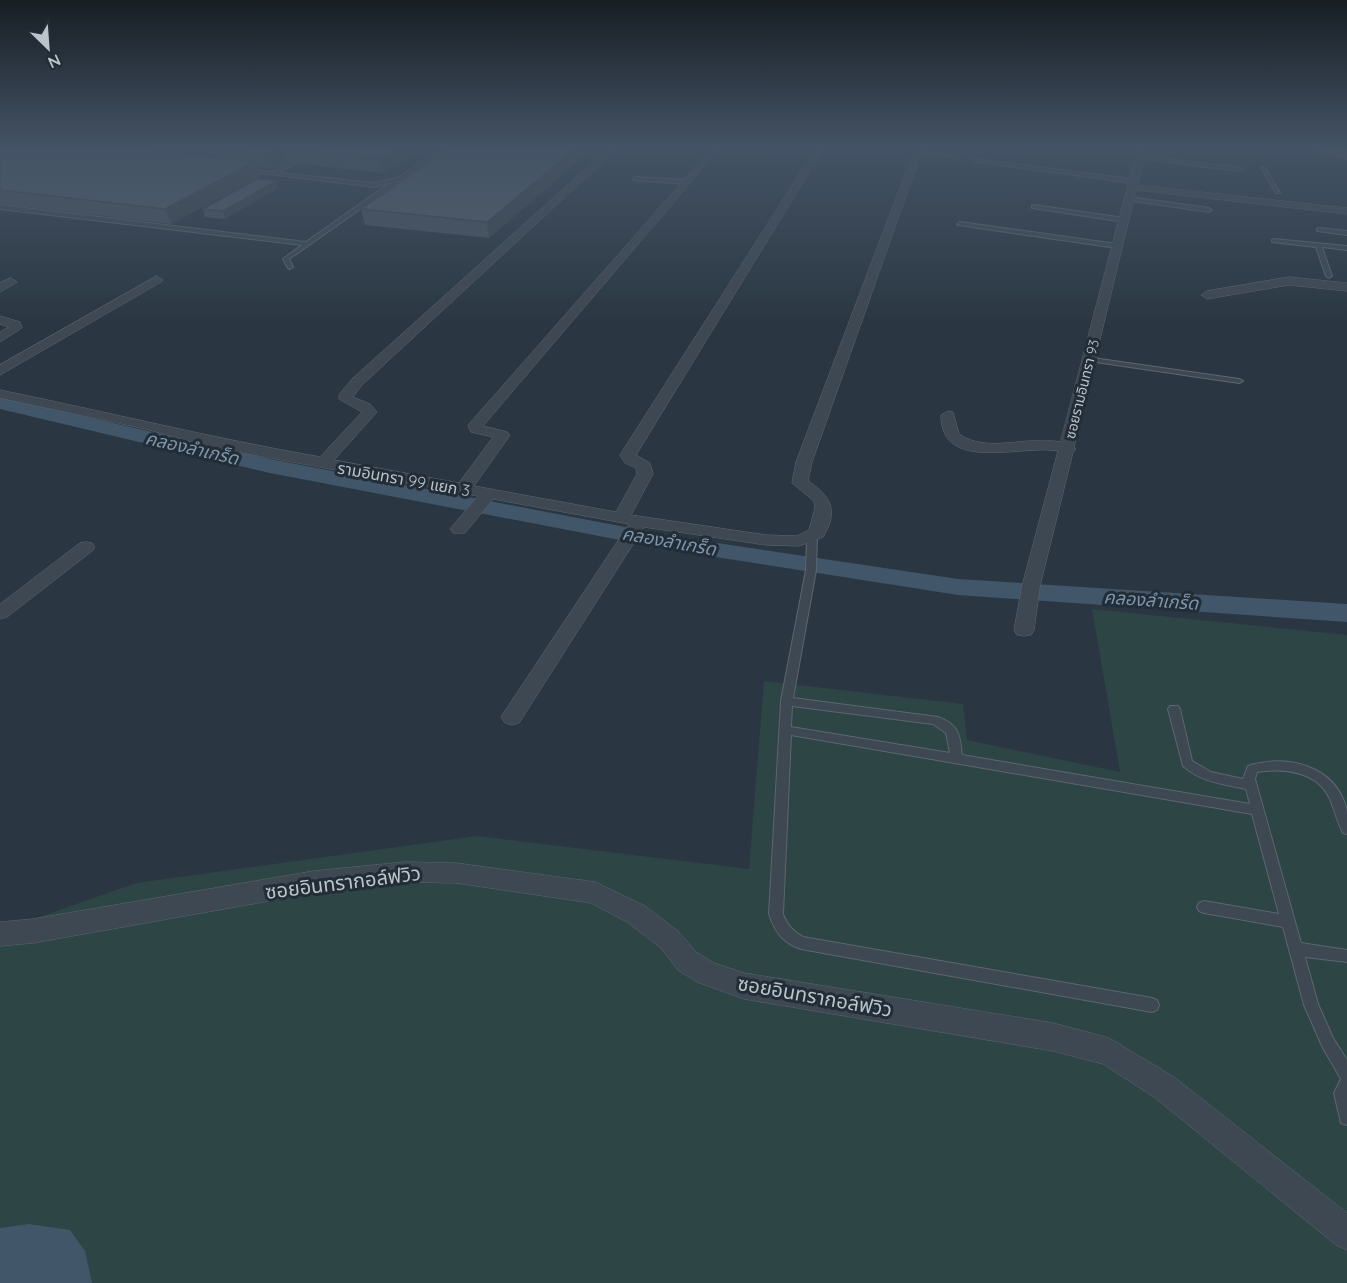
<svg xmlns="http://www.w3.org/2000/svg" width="1347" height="1283" font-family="Quicksand,'Noto Sans Thai',sans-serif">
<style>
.green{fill:#2d4544}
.water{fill:#415669}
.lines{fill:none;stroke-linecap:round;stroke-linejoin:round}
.canal{fill:#415669;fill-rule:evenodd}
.service-casing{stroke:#5c666f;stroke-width:2}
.minor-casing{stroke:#5c666f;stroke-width:1}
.secondary-casing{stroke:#5c666f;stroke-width:2}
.motorway-casing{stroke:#48535c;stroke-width:1}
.service{fill:#3e4852;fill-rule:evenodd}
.minor{fill:#3e4852;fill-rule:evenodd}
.secondary{fill:#4c5864;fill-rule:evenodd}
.motorway{fill:#77695c;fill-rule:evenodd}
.wall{fill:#49545f}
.shaded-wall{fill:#3c454d}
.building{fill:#55626e;stroke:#3c454d;stroke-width:1.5}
.labels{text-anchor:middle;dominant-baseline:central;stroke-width:6;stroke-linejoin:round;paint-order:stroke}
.far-street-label{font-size:14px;fill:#bbc3cb;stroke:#222d37}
.street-label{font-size:16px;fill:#bbc3cb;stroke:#222d37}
.water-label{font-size:18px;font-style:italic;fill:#7e96ab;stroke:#222d37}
.near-street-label{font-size:20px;fill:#bbc3cb;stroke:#222d37}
</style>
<rect width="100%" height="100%" fill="#2a3742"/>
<polygon class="green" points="1092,609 1347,635 1347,1283 0,1283 0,931 136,883 477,836 749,869 764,681 963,704 967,740 1120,772"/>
<polygon class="water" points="29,1224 70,1230 85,1251 92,1283 0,1283 0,1228"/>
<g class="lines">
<polygon class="canal" points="0,397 270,459 677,537 958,579 1347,604 1347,622 958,595 677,551 270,473 0,409"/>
<defs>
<g id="service">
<polygon points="317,148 322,148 279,173 375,183 397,178 443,148 448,148 401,180 395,182 396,184 289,259 293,267 290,269 288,268 283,259 302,245 0,209 0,205 306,242 391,182 375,187 244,171 247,169 272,172"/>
<polygon points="918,151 959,156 961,157 959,158 916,153"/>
<polygon points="1139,156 1239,167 1242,169 1239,171 1137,158"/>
<polygon points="974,159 1133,179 1136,181 1133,183 972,161"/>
<polygon points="1261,168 1265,168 1280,193 1276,193"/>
<polygon points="635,177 686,180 689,182 686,184 633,180"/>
<polygon points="1129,197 1209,208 1212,210 1209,212 1127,200"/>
<polygon points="1034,205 1125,218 1128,220 1125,222 1032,208 1032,206"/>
<polygon points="960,222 1117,244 1120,246 1117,248 958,225 957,224"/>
<polygon points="1319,228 1347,231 1347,235 1317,231 1317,229"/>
<polygon points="1274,239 1347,246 1347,250 1322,247 1332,276 1329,278 1326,276 1316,247 1272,242 1272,240"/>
<polygon points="1086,357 1239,379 1243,381 1239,383 1089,361 1085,359"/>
<path d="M812,534L817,537L816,570L793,698L938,717C959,725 960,735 962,755L1250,804L1246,789C1223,784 1201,782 1183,766L1168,709L1170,706H1178L1180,709L1192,761L1211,772L1243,779L1248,766C1287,753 1337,766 1347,811C1347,818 1347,827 1347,834L1343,833C1337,821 1334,808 1329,797C1316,771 1283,768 1257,772L1255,779L1301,943L1347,950V962L1305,957L1318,1004L1333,1038L1347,1060V1125L1341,1123L1334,1093L1341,1079L1323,1048L1304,1005L1283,927L1204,913L1199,911L1197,907L1199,903L1204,901L1279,914L1252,814L791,735L783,914C787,925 793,931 803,937L1152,998L1157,1000L1159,1005L1157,1010L1152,1012L801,949C783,943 775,932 769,914L781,701L806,570L807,537ZM792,706L933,724L946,733L950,753L791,727Z"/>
</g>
<g id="minor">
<path d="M609,148H618L361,386L353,397L370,404L377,412L334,460L459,483L493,437L471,432L468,426L470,423L712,148H720L483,426L507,432L510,435L474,486L616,512L637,474L636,468L625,463L620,455L816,148H824L636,455L650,463L653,474L631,515L766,535L797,536L809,530L815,508L814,501L792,483L796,462L915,148H923L812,462L808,481C831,496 839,511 823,537L799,546L766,545L644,527L519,723L512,725L505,723L501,717L629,524L493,499L465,533H453L450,529L478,496L211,447L146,429L0,398V390C107,412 212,438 320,457L362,412L339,399V395L351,380Z"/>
<path d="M1138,148H1146L1138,185L1347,208V214L1136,190L1074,447L1076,449L1073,452L1040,586L1034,630L1031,635L1024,636L1017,635L1014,630L1022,586L1058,451C1022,444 941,474 941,415L948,411L953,412L959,434C987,454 1027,435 1060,442Z"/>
<polygon points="157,276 163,280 161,282 0,375 0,365"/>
<polygon points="1289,277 1347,283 1347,291 1289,285 1207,299 1201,295 1207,291"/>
<polygon points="11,278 17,282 0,292 0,283"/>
<polygon points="0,316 20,322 22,328 0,342 0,332 9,327 0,324"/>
<polygon points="86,542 92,543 95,547 92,551 7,617 0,619 0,604 80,543"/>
<polygon points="405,862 456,863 595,882 645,906 679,932 696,952 714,963 744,973 1053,1023 1109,1038 1174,1077 1347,1213 1347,1250 1336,1245 1154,1097 1103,1064 1053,1051 744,999 697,982 678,970 661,948 627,922 591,903 456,883 405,882 314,893 33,943 0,946 0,922 33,919 314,871"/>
</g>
<polygon id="secondary" points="1314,148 1334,148 1347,151 1347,159 1315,151"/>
<polygon id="motorway" points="1327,148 1347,148 1347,158 1327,154 1324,151"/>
</defs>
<use href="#service" class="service-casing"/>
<use href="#minor" class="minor-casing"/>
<use href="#secondary" class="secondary-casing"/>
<use href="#motorway" class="motorway-casing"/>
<use href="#service" class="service"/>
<use href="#minor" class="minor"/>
<use href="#secondary" class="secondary"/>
<use href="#motorway" class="motorway"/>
</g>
<g class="wall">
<polygon points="0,148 424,148 382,173 285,162 273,168 258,167 260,176 171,224 0,204"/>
<polygon points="593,148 489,238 365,225 361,209"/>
<polygon points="278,188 225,219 205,217 203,209"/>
</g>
<g class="shaded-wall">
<polygon points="281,148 285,162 273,168 269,154"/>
<polygon points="398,148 424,148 382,173 380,158"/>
<polygon points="576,148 593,148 489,238 487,222"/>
<polygon points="256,161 260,176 171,224 165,209"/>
<polygon points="276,181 278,188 225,219 223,211"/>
</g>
<g class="building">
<polygon points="0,148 136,148 256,161 165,209 0,190"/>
<polygon points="208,148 398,148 380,158 281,148 269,154"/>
<polygon points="450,148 576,148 487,222 361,209"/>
<polygon points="257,179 276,181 223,211 203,209"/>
</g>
<linearGradient id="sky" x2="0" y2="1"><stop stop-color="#171e24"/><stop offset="0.45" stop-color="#445365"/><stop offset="1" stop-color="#445365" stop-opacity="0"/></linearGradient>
<rect width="1347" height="327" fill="url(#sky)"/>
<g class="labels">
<g class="far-street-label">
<text transform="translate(1082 389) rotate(-76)">ซอยรามอินทรา 93</text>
</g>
<g class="street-label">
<text transform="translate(404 479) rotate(10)">รามอินทรา 99 แยก 3</text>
</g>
<g class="water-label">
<text transform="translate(192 448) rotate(13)">คลองลำเกร็ด</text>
<text transform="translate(669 541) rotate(10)">คลองลำเกร็ด</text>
<text transform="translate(1151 600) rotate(4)">คลองลำเกร็ด</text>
</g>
<g class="near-street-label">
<text transform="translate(343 882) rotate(-7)">ซอยอินทรากอล์ฟวิว</text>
<text transform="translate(815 996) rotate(10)">ซอยอินทรากอล์ฟวิว</text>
</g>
</g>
<g transform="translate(48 48) rotate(155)" stroke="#222d37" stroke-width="4.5" paint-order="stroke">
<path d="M0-4.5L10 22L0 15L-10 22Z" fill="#bbc3cb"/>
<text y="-9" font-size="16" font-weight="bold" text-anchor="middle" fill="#bbc3cb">N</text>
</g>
</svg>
